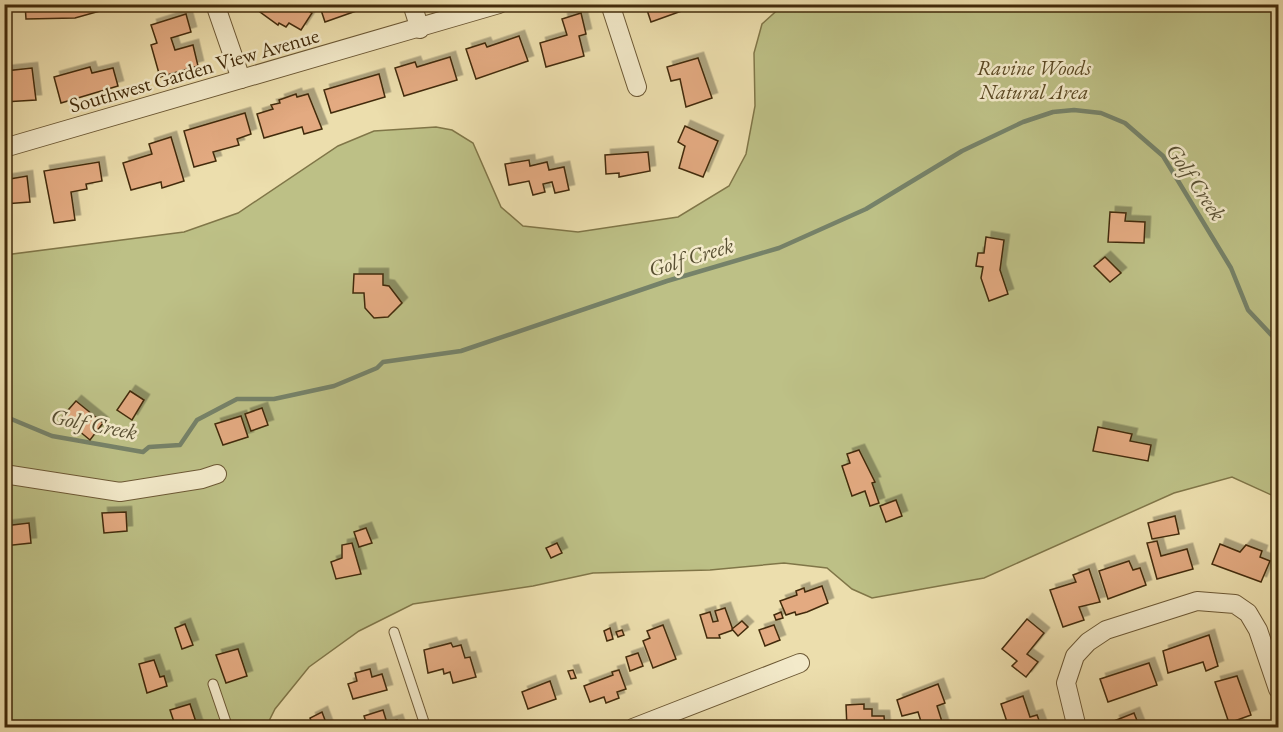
<svg xmlns="http://www.w3.org/2000/svg" width="1283" height="732" font-family="'EB Garamond',serif">
<style>
.green{fill:#bdc086;stroke:#807648;stroke-width:1.5}
.lines{fill:none;stroke-linecap:round;stroke-linejoin:round}
.stream{stroke:#768269;stroke-width:4.5}
.building{fill:#e3aa81;stroke:#422b0b;stroke-width:1.5;filter:url(#shadow)}
.lane-casing{stroke:#6c5834;stroke-width:11}
.street-casing{stroke:#6c5834;stroke-width:20}
.lane{stroke:#f3eaca;stroke-width:9}
.street{stroke:#f3eaca;stroke-width:18}
.labels{text-anchor:middle;dominant-baseline:central;stroke-width:5;stroke-linejoin:round;paint-order:stroke}
.park-label{font-size:21px;font-style:italic;fill:#5b4924;stroke:#f3eaca}
.street-label{font-size:21px;fill:#422b0b;stroke:#f3eaca}
.water-label{font-size:22px;font-style:italic;fill:#584f32;stroke:#f3eaca}
</style>
<defs>
<filter id="shadow"><feDropShadow dx="5.5" dy="-5.5" stdDeviation="0" flood-color="#0004"/></filter>
</defs>
<rect width="100%" height="100%" fill="#ecdead"/>
<filter id="stains"><feTurbulence type="fractalNoise" baseFrequency=".00333" numOctaves="4"/><feColorMatrix values="0 0 0 0 .2 0 0 0 0 .09 0 0 0 0 .02 0 0 0 .5 -.17"/></filter>
<radialGradient id="worn" r=".72"><stop offset=".6" stop-color="#630" stop-opacity="0"/><stop offset="1" stop-color="#630" stop-opacity=".3"/></radialGradient>
<polygon class="green" points="783,5 1278,5 1278,498 1232,477 1174,493 984,578 872,598 852,589 827,568 784,563 710,570 593,573 533,586 413,604 359,631 309,667 275,709 266,727 5,728 5,255 184,232 238,213 338,146 374,131 436,127 452,130 473,143 501,207 523,226 578,232 678,217 729,186 746,154 755,106 754,53 762,24"/>
<g class="lines">
<polyline class="stream" points="4,416 52,436 143,452 149,447 180,445 197,420 237,399 274,399 334,386 377,368 383,362 461,351 667,281 779,248 866,209 962,151 1023,122 1053,112 1074,110 1101,113 1125,123 1163,156 1231,268 1248,310 1278,342"/>
</g>
<g class="building">
<polygon points="25,4 98,4 100,11 75,18 26,19"/>
<polygon points="249,4 298,4 312,13 301,30 289,23 286,27 279,23 278,25"/>
<polygon points="319,4 376,4 325,22"/>
<polygon points="645,4 701,4 651,22"/>
<polygon points="581,13 586,34 579,36 584,56 546,67 540,43 567,35 562,19"/>
<polygon points="186,14 191,32 171,38 175,50 193,45 198,66 160,77 151,45 157,43 151,25"/>
<polygon points="519,36 528,61 476,79 466,49 485,43 487,47"/>
<polygon points="450,57 457,80 404,96 395,68 415,62 417,67"/>
<polygon points="698,58 712,98 686,107 680,79 671,81 667,67"/>
<polygon points="90,67 92,73 113,68 118,86 61,103 54,77"/>
<polygon points="32,68 36,100 4,102 5,71"/>
<polygon points="379,74 385,97 331,113 324,90"/>
<polygon points="296,94 297,97 308,94 322,129 304,134 302,127 264,138 257,114 273,109 271,105 280,103 279,100"/>
<polygon points="245,113 251,134 237,139 239,145 213,152 216,161 194,167 184,131"/>
<polygon points="685,126 718,141 703,177 679,168 685,146 678,142"/>
<polygon points="171,137 184,181 162,188 161,182 131,190 123,163 152,154 149,144"/>
<polygon points="648,152 650,171 619,177 619,173 606,174 605,155"/>
<polygon points="529,160 530,166 547,162 549,170 564,167 569,190 555,193 552,182 543,184 545,192 533,195 529,181 509,185 505,164"/>
<polygon points="99,162 102,181 86,184 87,189 71,192 75,220 54,223 44,171"/>
<polygon points="27,176 30,202 4,204 4,180"/>
<polygon points="1110,212 1126,213 1125,221 1145,222 1144,243 1108,242"/>
<polygon points="986,237 1004,240 1000,270 1008,294 989,301 981,278 983,267 976,266 978,253 984,253"/>
<polygon points="1105,257 1121,273 1110,282 1094,266"/>
<polygon points="354,274 383,274 383,285 389,286 402,303 388,317 374,318 365,308 364,293 353,293"/>
<polygon points="130,391 144,400 132,420 117,410"/>
<polygon points="76,401 103,423 90,440 62,417"/>
<polygon points="262,408 268,425 251,431 245,414"/>
<polygon points="241,416 248,437 223,445 215,424"/>
<polygon points="1098,427 1132,434 1130,441 1151,445 1148,461 1093,451"/>
<polygon points="859,450 875,482 872,483 879,503 870,506 865,491 852,496 842,466 850,463 847,454"/>
<polygon points="896,500 902,516 886,522 880,506"/>
<polygon points="126,512 127,531 104,533 102,513"/>
<polygon points="1175,516 1179,534 1152,539 1148,523"/>
<polygon points="29,523 31,543 4,546 4,526"/>
<polygon points="366,528 372,543 359,547 354,532"/>
<polygon points="1157,541 1161,556 1187,549 1193,569 1157,579 1147,543"/>
<polygon points="352,543 361,574 336,579 331,562 342,558 342,545"/>
<polygon points="557,543 562,553 551,558 546,548"/>
<polygon points="1220,544 1240,552 1246,545 1262,551 1260,557 1270,561 1261,582 1212,564"/>
<polygon points="1129,561 1133,570 1140,568 1146,585 1108,599 1099,571"/>
<polygon points="1089,569 1100,602 1079,607 1084,620 1063,627 1050,590 1076,582 1073,575"/>
<polygon points="822,586 828,603 807,612 796,615 795,612 786,615 780,601 797,595 796,591 804,588 805,592"/>
<polygon points="725,608 733,630 719,635 720,638 707,638 700,615 710,612 713,622 718,621 715,611"/>
<polygon points="781,612 783,618 776,620 774,615"/>
<polygon points="1027,619 1044,633 1027,654 1038,662 1026,677 1012,666 1017,661 1002,649"/>
<polygon points="742,621 748,627 738,636 732,629"/>
<polygon points="185,624 193,645 182,649 175,628"/>
<polygon points="663,625 676,659 653,668 643,641 650,638 647,631"/>
<polygon points="774,625 780,640 765,646 759,630"/>
<polygon points="610,628 613,639 607,641 604,631"/>
<polygon points="622,630 624,635 618,637 616,632"/>
<polygon points="1209,635 1218,666 1206,671 1203,662 1168,673 1163,651"/>
<polygon points="451,643 453,647 461,645 465,658 470,657 476,677 453,683 450,672 444,674 443,669 428,673 424,650"/>
<polygon points="238,649 247,676 226,683 216,655"/>
<polygon points="638,653 643,666 630,671 626,657"/>
<polygon points="154,660 160,677 164,676 167,686 147,693 139,664"/>
<polygon points="1149,663 1157,685 1108,702 1100,679"/>
<polygon points="370,669 372,677 382,674 387,690 353,699 348,684 357,681 355,673"/>
<polygon points="573,670 576,678 571,679 568,671"/>
<polygon points="619,670 626,689 617,692 619,698 606,703 604,697 590,702 584,686 613,675 612,672"/>
<polygon points="1237,676 1251,715 1229,723 1215,682"/>
<polygon points="550,681 556,699 528,709 522,692"/>
<polygon points="938,684 945,703 937,706 944,728 923,728 918,712 902,716 897,700"/>
<polygon points="1023,696 1030,717 1037,715 1042,728 1009,728 1001,704"/>
<polygon points="190,704 197,725 201,728 176,728 170,710"/>
<polygon points="864,704 864,709 872,709 872,716 884,716 885,728 847,728 846,705"/>
<polygon points="383,710 387,723 397,720 400,728 368,728 364,716"/>
<polygon points="322,712 328,728 310,728 313,726 310,718"/>
<polygon points="1134,713 1140,728 1116,728 1114,721"/>
</g>
<g class="lines">
<defs>
<g id="lane">
<polyline points="394,632 426,728"/>
<polyline points="213,684 228,728"/>
</g>
<g id="street">
<polyline points="215,4 241,79"/>
<polyline points="412,4 420,29"/>
<polyline points="610,4 637,87"/>
<polyline points="4,148 499,4"/>
<polyline points="4,474 120,492 202,479 217,474"/>
<polyline points="633,728 800,663"/>
<polyline points="1077,728 1066,683 1075,656 1088,642 1106,630 1197,601 1235,604 1248,613 1258,630 1278,689"/>
</g>
</defs>
<use href="#lane" class="lane-casing"/>
<use href="#street" class="street-casing"/>
<use href="#lane" class="lane"/>
<use href="#street" class="street"/>
</g>
<g class="labels">
<g class="park-label">
<text x="1034" y="67">Ravine Woods<tspan x="1034" dy="24">Natural Area</tspan></text>
</g>
<g class="street-label">
<text transform="translate(194 70) rotate(-16)">Southwest Garden View Avenue</text>
</g>
<g class="water-label">
<text transform="translate(1196 182) rotate(56)">Golf Creek</text>
<text transform="translate(691 257) rotate(-17)">Golf Creek</text>
<text transform="translate(94 424) rotate(11)">Golf Creek</text>
</g>
</g>
<rect width="1283" height="732" fill="none" stroke="#ecdead" stroke-width="24"/>
<rect x="6" y="6" width="1271" height="720" fill="none" stroke="#422b0b" stroke-width="3"/>
<rect x="12" y="12" width="1259" height="708" fill="none" stroke="#422b0b" stroke-width="1.5"/>
<rect width="100%" height="100%" filter="url(#stains)"/>
<rect width="100%" height="100%" fill="url(#worn)"/>
</svg>
